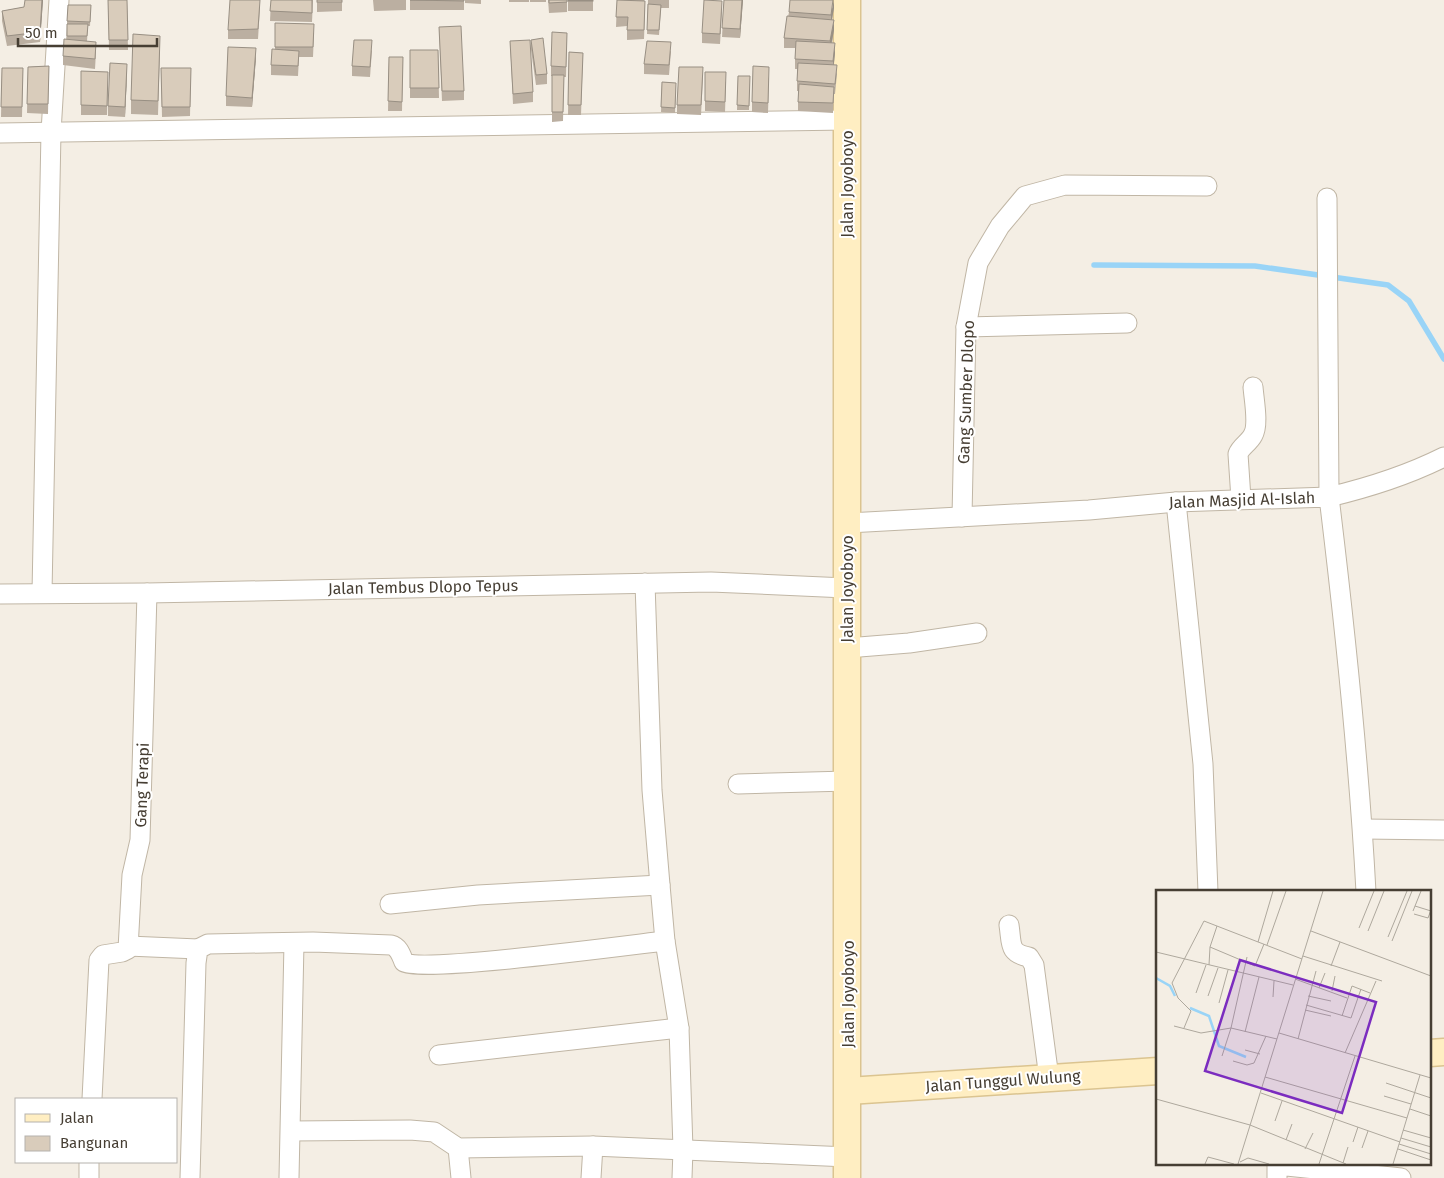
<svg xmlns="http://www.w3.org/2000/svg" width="1444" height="1178" font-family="'Fira Sans',sans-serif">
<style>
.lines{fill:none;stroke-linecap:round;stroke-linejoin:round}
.stream{stroke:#99d4f7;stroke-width:5.5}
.minor-casing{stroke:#c0b6a5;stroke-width:21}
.secondary-casing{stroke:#dbc490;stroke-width:29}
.minor{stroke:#fff;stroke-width:19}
.secondary{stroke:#ffeec2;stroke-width:26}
.wall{fill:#bbafa1}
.shaded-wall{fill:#988f83}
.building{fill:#d9ccbb;stroke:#988f83}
.labels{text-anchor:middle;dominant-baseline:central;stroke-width:4;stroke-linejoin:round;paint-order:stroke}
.street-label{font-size:16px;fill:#463e33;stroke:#fff}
.inset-river{fill:none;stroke:#99d4f7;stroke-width:2.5}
.inset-road{fill:none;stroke:#aea89d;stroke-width:1}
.view{fill:#7b2cbf;fill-opacity:0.15;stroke:#7b2cbf;stroke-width:2.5}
.inset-edge{fill:none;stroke:#463e33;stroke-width:2.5}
</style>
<rect width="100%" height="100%" fill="#f4eee4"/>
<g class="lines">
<polyline class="stream" points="1094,265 1255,266 1388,285 1409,301 1444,359"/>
<defs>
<g id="minor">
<polyline points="0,133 847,120"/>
<path d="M1327,198L1329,497C1371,487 1406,476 1444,457"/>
<polyline points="966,327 1127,323"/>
<path d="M1241,499L1238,454C1241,446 1249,443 1253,435C1259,425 1254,400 1253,387"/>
<polyline points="1176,502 1203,764 1208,892"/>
<polyline points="962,517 966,327 978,263 1000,226 1025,196 1065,185 1207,186"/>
<path d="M848,523L1089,510L1176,502L1329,497C1345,628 1359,760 1366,892"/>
<polyline points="645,583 652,790 660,885 665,941 679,1028 683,1149 682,1178"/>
<polyline points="42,593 51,132 59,0"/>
<polyline points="0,594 147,593 711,582 846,588"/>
<polyline points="847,648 909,643 977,633"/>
<polyline points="738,784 848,781"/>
<polyline points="1363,829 1444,830"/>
<polyline points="390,904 478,895 660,885"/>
<path d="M1009,925C1012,944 1008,953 1029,957L1034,965L1049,1078"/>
<polyline points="128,946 198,949"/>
<polyline points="439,1055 679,1028"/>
<polyline points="92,1099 99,960 103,955 122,952 128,949 132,875 140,840 147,593"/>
<polyline points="291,1131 410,1130 434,1132 458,1148 593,1146 848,1157"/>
<polyline points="458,1148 461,1178"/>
<polyline points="89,1178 89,1162"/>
<path d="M190,1178L196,963L198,949L208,944L313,942L391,945C399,947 401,955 404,962C422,973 630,945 665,941"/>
<polyline points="289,1178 294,943"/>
<polyline points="591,1178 593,1146"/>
<polyline points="1277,1178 1277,1165 1401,1178"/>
</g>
<g id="secondary">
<polyline points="847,0 847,1178"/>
<polyline points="1430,1053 1444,1052"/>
<polyline points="848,1091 1158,1071"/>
</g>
</defs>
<use href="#minor" class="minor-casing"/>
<use href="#secondary" class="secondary-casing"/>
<use href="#minor" class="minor"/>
<use href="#secondary" class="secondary"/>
</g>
<g class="wall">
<polygon points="43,0 40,42 7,46 2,21 2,11 24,7"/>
<polygon points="108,0 127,0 128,50 109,50"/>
<polygon points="271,0 313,0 312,22 270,21"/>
<polygon points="317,0 342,0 342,11 317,12"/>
<polygon points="373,0 406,0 406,10 374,11"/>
<rect x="410" y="0" width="54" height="10"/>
<polygon points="465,0 481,0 481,4 465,3"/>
<rect x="509" y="0" width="20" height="2"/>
<rect x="530" y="0" width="16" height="2"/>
<polygon points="548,0 567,0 567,12 549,13"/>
<rect x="568" y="0" width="25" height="11"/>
<polygon points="617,0 644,0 645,11 644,39 627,40 627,26 616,27"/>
<polygon points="648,0 669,0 669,8 661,8 659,35 647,34"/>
<polygon points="724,0 743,0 740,38 722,37"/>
<polygon points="68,5 91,5 90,26 88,26 87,41 96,52 95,69 63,65 63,56 67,39"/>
<polygon points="260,7 258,39 228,39 228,30"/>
<polygon points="834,8 832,20 834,30 832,43 835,53 834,64 837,74 835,94 834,94 833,113 798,111 798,91 797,91 797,69 795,69 795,48 784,48 784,38 789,12"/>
<polygon points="722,11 720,44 702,43 702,33"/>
<polygon points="275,23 314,33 313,57 299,57 298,76 271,75 271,65 275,50"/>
<polygon points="439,27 464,91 464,100 442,101"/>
<polygon points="567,33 566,77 564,77 563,121 552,122 552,76 551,76 551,66"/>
<polygon points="531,40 547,74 547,84 536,85 531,50"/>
<polygon points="510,41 533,92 533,102 513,104"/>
<polygon points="160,50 158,115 131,114 131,100"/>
<polygon points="372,50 370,77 352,76 352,66"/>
<polygon points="410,50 438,50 439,98 410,98"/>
<polygon points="671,51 669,75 644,74 644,64"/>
<polygon points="569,52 583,53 581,115 568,115"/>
<polygon points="256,57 252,107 226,106 226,96"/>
<polygon points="389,57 403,57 402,111 388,111"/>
<polygon points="49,66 48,114 27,113 28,67"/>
<polygon points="2,68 23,68 22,117 1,117"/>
<polygon points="161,68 191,68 190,116 162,117"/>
<polygon points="81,71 108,72 107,115 81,115"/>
<polygon points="705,72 726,82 725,112 705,111"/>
<polygon points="127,73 125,117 108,116 108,106"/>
<polygon points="738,76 750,76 749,110 737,110"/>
<polygon points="703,77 701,115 677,114 677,105"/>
<polygon points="769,77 768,113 752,112 752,102"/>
<polygon points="662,82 676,83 675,113 661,112"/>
</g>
<g class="shaded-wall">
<polygon points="42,0 43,0 40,42 40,32"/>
<polygon points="742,0 743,0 740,38 740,29"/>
<polygon points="834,0 834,8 831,24 831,15"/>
<polygon points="834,20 834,30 830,51 830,41"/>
<polygon points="835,43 835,53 833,71 833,61"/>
<polygon points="256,48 256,57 252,107 252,98"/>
<polygon points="127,64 127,73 125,117 125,107"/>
</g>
<g class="building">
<polygon points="25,0 42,0 40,32 7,36 2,11 24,7"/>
<polygon points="108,0 127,0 128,40 109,40"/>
<polygon points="230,0 260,0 258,29 228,30"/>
<polygon points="271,0 312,0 312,13 270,11"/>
<rect x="317" y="0" width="25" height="2"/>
<polygon points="410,0 464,0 464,1"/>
<polygon points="549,0 567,0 567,2 549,3"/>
<rect x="568" y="0" width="25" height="1"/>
<polygon points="617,0 645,1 644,30 627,30 628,17 616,17"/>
<polygon points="704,0 722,1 720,34 702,33"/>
<polygon points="724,0 742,0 740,29 722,28"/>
<polygon points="790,0 833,0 831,15 789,12"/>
<polygon points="648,4 661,5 659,30 647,30"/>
<polygon points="68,5 91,5 90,22 67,21"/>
<polygon points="787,16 834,20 830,41 784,38"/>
<polygon points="275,23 314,24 313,47 275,47"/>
<polygon points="67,24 88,24 87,36 67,36"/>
<polygon points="461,26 464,91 442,91 439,27"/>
<polygon points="552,32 567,33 566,67 551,66"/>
<polygon points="133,34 160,36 158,101 131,100"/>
<polygon points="543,38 547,74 536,75 531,40"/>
<polygon points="64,39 96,42 95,59 63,56"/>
<polygon points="354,40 372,40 370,67 352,66"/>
<polygon points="530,40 533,92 513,94 510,41"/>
<polygon points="647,41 671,42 669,65 644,64"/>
<polygon points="796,41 835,43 833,61 795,59"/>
<polygon points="228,47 256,48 252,98 226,96"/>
<polygon points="272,49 299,51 298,66 271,65"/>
<polygon points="410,50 438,50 439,88 410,88"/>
<polygon points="569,52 583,53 581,105 568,105"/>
<polygon points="389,57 403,57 402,102 388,101"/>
<polygon points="110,63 127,64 125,107 108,106"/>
<polygon points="798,63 837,65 835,84 797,81"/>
<polygon points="49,66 48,104 27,104 28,67"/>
<polygon points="753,66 769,67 768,103 752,102"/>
<polygon points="679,67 703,67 701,105 677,105"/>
<polygon points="2,68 23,68 22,107 1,107"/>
<polygon points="161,68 191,68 190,107 162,107"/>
<polygon points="81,71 108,72 107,106 81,105"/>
<polygon points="705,72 726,72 725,102 705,101"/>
<polygon points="552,75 564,75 563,112 552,112"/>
<polygon points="738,76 750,76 749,106 737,105"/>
<polygon points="662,82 676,83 675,108 661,107"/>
<polygon points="799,84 834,87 833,103 798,102"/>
</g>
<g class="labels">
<g class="street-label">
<text transform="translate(847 184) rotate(-90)">Jalan Joyoboyo</text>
<text transform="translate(966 392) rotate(-88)">Gang Sumber Dlopo</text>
<text transform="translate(1242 500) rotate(-2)">Jalan Masjid Al-Islah</text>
<text transform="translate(423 587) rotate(-1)">Jalan Tembus Dlopo Tepus</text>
<text transform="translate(847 589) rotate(-90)">Jalan Joyoboyo</text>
<text transform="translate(142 785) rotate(-88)">Gang Terapi</text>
<text transform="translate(848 994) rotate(-90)">Jalan Joyoboyo</text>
<text transform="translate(1003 1081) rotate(-4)">Jalan Tunggul Wulung</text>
</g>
</g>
<g transform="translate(1156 890)">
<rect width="275" height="275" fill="#f4eee4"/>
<path class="inset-river" d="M0,88L14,96L19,106M34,118L53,126L63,156L90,167"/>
<path class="inset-road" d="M259,16L275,21M257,21L265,1M258,24L272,28L275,20M203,38L218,1M155,41L275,86M212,41L228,1M232,47L251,1M236,51L256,1M102,52L117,1M111,55L130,1M54,57L99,76L108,54M0,62L137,95M147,66L226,91M91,67L75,138L121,149M53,75L54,57L61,36M175,76L184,52M139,89L191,108M163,98L169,83M176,101L179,86M40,103L50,75M52,106L62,78M152,106L175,111M117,107L118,91M63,113L72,80M150,115L195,128L205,99M149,120L175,126M186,126L196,96L214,103M18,136L45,143L75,138L66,166M28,138L35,121L22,108L16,93L48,31L146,69M89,142L103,87M123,143L275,188M142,149L160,81M89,160L104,164M189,163L220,91M77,171L91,175L98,173L110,146M109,187L251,228M230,193L275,208M105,203L244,252M228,206L255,214M0,209L94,235L190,274M254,219L275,226M119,231L126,211M247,240L275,248M245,248L275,257M130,250L136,234M197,252L202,237M243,254L275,264M206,258L212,241M149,259L157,243M242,259L275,270M84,272L92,268L113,274M187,273L192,257M49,274L52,267L78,274M82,274L167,1M163,274L199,166M237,274L264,185"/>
<path class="view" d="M84,70L220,112L186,223L49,181Z"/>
<rect width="275" height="275" class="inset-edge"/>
</g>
<rect x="15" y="1098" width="162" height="65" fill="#ffffff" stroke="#b5b2ad"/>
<rect x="25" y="1114" width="25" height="8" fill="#ffeec2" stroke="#b5b2ad"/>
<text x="60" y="1123" font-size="15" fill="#463e33">Jalan</text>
<rect x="25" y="1136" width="25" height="15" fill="#d9ccbb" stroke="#b5b2ad"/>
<text x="60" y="1148" font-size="15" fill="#463e33">Bangunan</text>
<path d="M18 38v8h139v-8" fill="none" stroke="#463e33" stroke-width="2.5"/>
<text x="25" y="38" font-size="15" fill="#463e33" stroke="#ffffff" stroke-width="4" paint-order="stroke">50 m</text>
</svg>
